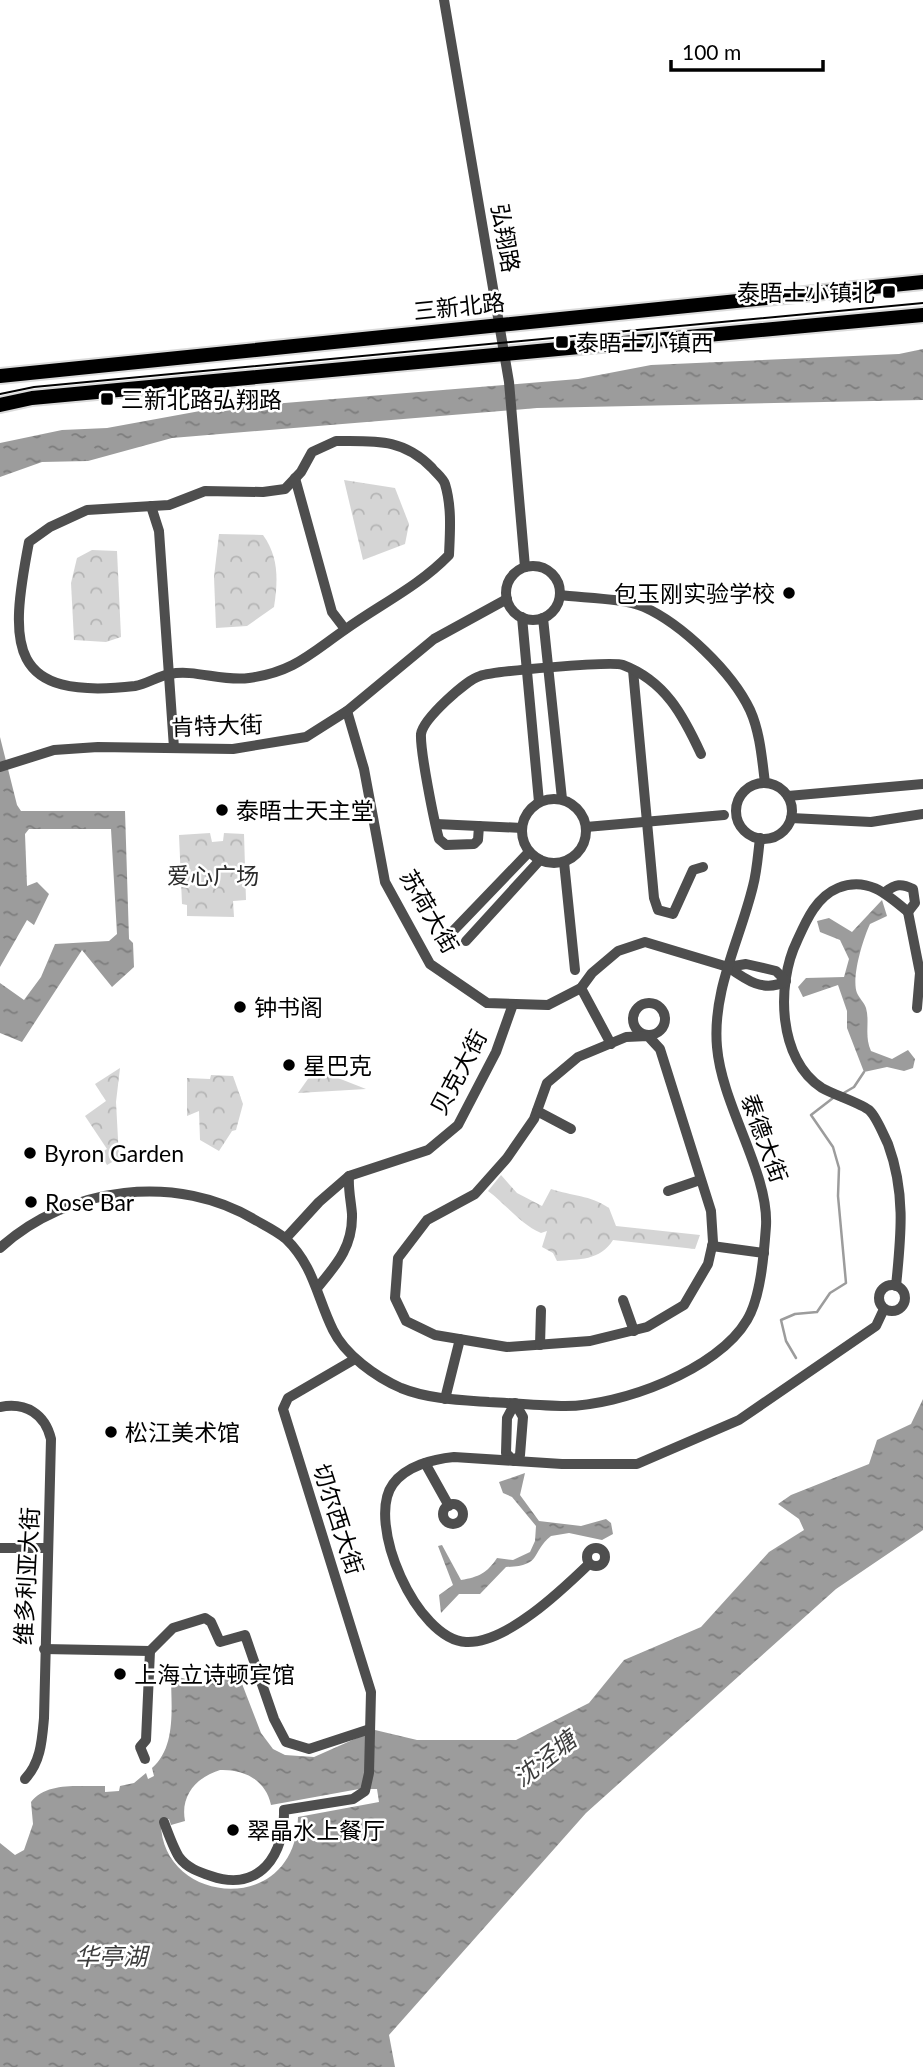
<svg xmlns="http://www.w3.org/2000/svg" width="923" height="2067" font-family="Lato,'Noto Sans SC',sans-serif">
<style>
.park{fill:url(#park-crowns)}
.water{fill:url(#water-ripples);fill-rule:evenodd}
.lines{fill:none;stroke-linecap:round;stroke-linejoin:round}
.stream{stroke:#9c9c9c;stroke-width:2.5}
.major-casing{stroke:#dbdbdb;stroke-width:18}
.minor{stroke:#4e4e4e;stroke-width:10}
.major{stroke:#000;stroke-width:14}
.tram{stroke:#000;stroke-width:2}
.poi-dot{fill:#000;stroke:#fff;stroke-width:2.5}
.labels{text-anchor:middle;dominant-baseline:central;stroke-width:5;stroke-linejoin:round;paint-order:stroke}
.street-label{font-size:23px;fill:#000;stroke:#fff}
.poi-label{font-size:23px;fill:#000;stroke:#fff;text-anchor:start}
.park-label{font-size:23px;fill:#2c2c2c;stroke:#fff}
.water-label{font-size:24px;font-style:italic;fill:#3d3d3d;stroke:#fff}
</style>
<defs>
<pattern id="park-crowns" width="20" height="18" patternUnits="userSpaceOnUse" patternTransform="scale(1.75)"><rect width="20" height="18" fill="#d5d5d5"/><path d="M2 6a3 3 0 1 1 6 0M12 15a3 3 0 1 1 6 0" fill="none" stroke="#b5b5b5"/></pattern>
<pattern id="water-ripples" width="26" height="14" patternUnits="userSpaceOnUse" patternTransform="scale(1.75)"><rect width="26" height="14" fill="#9c9c9c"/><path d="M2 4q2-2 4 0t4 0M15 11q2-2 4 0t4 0" fill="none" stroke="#7d7d7d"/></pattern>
</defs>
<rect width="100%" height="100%" fill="#fff"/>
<g class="park">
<polygon points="344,480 395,488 409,524 405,544 363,560"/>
<path d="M219,534L263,535C279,557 278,581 274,607L247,626L216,628L214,577Z"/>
<polygon points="92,550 117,551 121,637 106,642 74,640 71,583 77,558"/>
<polygon points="210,833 212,842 223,841 224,833 244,834 246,900 233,901 234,917 187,916 187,905 182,904 179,835"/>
<polygon points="120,1068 116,1102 119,1158 107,1165 100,1153 107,1149 85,1116 106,1101 95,1084"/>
<polygon points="315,1069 366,1089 298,1093"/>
<polygon points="211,1075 233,1076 243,1104 236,1130 232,1131 219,1151 200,1140 199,1111 187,1116 187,1078 210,1079"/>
<path d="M501,1175L517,1193L542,1206L551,1189C572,1196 590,1195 609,1208L616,1226L700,1235L695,1249L613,1240C600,1261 579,1259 557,1261L553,1253L542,1247L547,1231L541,1233C520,1224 507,1205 488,1191Z"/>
</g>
<g class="water">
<polygon points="923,349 923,400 537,408 172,438 88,461 42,462 0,477 0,443 62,430 107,428 211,409 578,379 651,365 899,354"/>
<polygon points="0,737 17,805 21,811 125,811 129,939 133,943 134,967 112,987 82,950 22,1042 0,1033 0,983 24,1000 41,977 55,944 109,941 117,934 111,829 29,829 25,834 27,886 37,882 49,894 34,925 27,920 0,967"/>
<path d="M882,900L887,916L870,924C863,939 851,978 857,993C859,998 864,1002 866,1008C870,1022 864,1036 871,1051L892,1059L908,1050L915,1059L913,1068L904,1071L887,1067L864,1072L847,1028V1011L838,985L803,997L798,987L806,978L844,977L849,959L840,940L820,932L817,921L829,918L852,932Z"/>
<path d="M923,1399V1530L836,1589L586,1813L389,2035L395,2067H0V1843L15,1855L24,1850L33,1824L31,1802C47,1781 81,1787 105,1786V1792L119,1791L120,1786L134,1783L146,1773L148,1779L154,1776L152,1768C177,1747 171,1705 171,1675L205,1684L224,1665L234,1663L261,1733L273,1749L285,1755L314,1757L375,1730L417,1740H516L589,1703L624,1660L701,1627L769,1552L804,1530L799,1519L778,1504L791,1495L869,1464L877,1440L911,1424ZM220,1770C244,1769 266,1780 271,1805L359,1789H377L379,1802L298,1817C296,1919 159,1905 161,1821L169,1819L171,1825L185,1821C180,1795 197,1777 220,1770Z"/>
<path d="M525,1473L520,1495L539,1521L581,1526L606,1519L611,1523L613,1534L602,1540L569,1533L551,1536C530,1553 543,1566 506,1567L480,1594H459L441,1613L439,1595L453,1585L438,1546L442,1545L461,1580C479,1577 487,1573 497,1558L513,1560L530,1552L535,1541L536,1526L512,1497L503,1493L499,1482Z"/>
</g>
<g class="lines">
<g class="stream">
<polyline points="842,1094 854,1087 864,1072"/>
<polyline points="796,1358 786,1341 781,1320 795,1314 817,1312 830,1293 846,1283 838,1196 839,1168 833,1147 811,1115 833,1098"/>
</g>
<defs>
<g id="major">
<polyline points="0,376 923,282"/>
<polyline points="0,405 32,398 923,315"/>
</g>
</defs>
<use href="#major" class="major-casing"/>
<g class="minor">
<polyline points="444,0 509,382 525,567"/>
<path d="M336,441C375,441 403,438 432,468C436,473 443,478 445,484C452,507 450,532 449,555C419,586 381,604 346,629C311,653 294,672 249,678C223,682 195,669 170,674C158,676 147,684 135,686C7,701 9,646 29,542L50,527L87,510L169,505L205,491L263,492L285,489L301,472L312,452Z"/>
<polyline points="295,478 332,612 345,629"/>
<polyline points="151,506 159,531 174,748"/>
<circle cx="533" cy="593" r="27"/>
<path d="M560,595C582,598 624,598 644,607C682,624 732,672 750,710C760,732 762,759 765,783"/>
<polyline points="522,617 539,802"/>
<polyline points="543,618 562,799"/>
<polyline points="633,670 654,898 658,910 673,914 693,870 703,867"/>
<polyline points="347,711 364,769 385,882 430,964 487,1003 548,1005 581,988 592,973 618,951 645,942 728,967"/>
<polyline points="0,767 54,750 98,747 233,749 306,737 347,711 434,639 507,599"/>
<circle cx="764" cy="811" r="28"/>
<polyline points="788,796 923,784"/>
<circle cx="554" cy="831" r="32"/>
<polyline points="791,818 871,822 923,814"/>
<polyline points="436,824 522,828"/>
<path d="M479,826L478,840L474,844L446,845L439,839C434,821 420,751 421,734C423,719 466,680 480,676C494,671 612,661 623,665C665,681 683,715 701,754"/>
<polyline points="586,827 724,815"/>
<polyline points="564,862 575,970"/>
<path d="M885,892C896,884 901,883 913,889L915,903L908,912C887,894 867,876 838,888C816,897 806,921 797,941C776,984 778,1060 822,1088C834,1095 863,1104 870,1111C877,1118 884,1136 888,1144C906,1193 901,1236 896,1286"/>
<polyline points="908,912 920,973 917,1008"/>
<polyline points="454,930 529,852"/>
<polyline points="466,941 540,860"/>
<path d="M746,964L776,971L786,981C764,993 746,980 728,967Z"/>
<polyline points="581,988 611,1044"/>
<circle cx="649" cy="1019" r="16"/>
<polygon points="648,1036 660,1049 711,1211 713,1242 708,1264 684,1305 647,1327 590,1341 507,1347 435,1335 406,1321 395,1298 398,1258 427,1220 475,1194 507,1158 534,1119 547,1083 578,1057 626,1037"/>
<polyline points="537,1111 571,1129"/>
<polyline points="668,1191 700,1180"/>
<polyline points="286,1238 319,1202 349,1176 428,1150 458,1125 496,1052 512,1007"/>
<polyline points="712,1246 764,1253"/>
<path d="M0,1248C68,1186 178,1172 257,1221C266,1226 278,1232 286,1239C314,1266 317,1298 333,1330C345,1355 376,1377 401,1388C428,1399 460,1400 489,1402C514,1403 540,1406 565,1406C620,1406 718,1370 747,1320C761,1297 764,1253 766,1226C769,1173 722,1106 717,1047C712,990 740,940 753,886C757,871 758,854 760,838"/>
<circle cx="892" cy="1298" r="13"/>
<path d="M318,1287C337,1264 353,1246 352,1214C351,1201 348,1189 349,1176"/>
<polyline points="623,1300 634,1331"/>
<polyline points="540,1345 541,1310"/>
<polyline points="445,1399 460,1339"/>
<polygon points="515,1403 523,1417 520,1455 514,1461 506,1453 507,1418"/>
<path d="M0,1407C26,1402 45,1414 51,1439L44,1718C42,1740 41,1762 25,1779"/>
<polyline points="425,1463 449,1506"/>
<circle cx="453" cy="1514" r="10"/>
<circle cx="596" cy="1557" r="9"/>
<polyline points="0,1548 46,1548"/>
<path d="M589,1564C562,1590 506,1644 466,1642C417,1640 365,1522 393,1484C406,1466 433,1459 454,1457L562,1464H637L739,1420L876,1326L883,1311"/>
<polyline points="44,1649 150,1651 173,1628 205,1618 211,1622 220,1642 245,1635 274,1719 286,1742 309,1749 370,1729"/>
<polyline points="145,1759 140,1747 146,1740 150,1651"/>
<path d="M164,1822C168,1833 173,1847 179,1857C187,1868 199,1872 211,1876C260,1893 285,1854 284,1810L353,1799L365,1791L369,1773L371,1692L283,1409L288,1398L355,1359"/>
</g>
<use href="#major" class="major"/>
<polyline class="tram" points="0,394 34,387 923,303"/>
</g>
<g class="poi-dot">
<rect x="882" y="285" width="14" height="14" rx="3.5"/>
<rect x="555" y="335" width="14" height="14" rx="3.5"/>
<rect x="100" y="392" width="14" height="14" rx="3.5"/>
<circle cx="789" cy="593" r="7"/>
<circle cx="222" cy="810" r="7"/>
<circle cx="240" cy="1007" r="7"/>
<circle cx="289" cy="1065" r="7"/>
<circle cx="30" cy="1153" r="7"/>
<circle cx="31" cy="1202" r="7"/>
<circle cx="111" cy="1432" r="7"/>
<circle cx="120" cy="1674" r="7"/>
<circle cx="233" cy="1830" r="7"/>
</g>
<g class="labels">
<g class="street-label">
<text transform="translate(506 238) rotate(80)">弘翔路</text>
<text transform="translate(459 306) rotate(-6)">三新北路</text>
<text transform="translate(217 725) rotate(-2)">肯特大街</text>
<text transform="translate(430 911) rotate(60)">苏荷大街</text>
<text transform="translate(458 1072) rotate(-62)">贝克大街</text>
<text transform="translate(765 1138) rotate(70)">泰德大街</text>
<text transform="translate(339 1519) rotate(72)">切尔西大街</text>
<text transform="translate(26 1576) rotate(-87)">维多利亚大街</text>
</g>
<g class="poi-label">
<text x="875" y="292" text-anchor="end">泰晤士小镇北</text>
<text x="576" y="342">泰晤士小镇西</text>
<text x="121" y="399">三新北路弘翔路</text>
<text x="775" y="593" text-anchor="end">包玉刚实验学校</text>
<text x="236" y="810">泰晤士天主堂</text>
<text x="254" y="1007">钟书阁</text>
<text x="303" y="1065">星巴克</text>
<text x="44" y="1153">Byron Garden</text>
<text x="45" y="1202">Rose Bar</text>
<text x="125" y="1432">松江美术馆</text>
<text x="134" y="1674">上海立诗顿宾馆</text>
<text x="247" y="1830">翠晶水上餐厅</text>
</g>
<g class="park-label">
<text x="213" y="875">爱心广场</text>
</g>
<g class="water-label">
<text transform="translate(544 1758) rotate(-38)">沈泾塘</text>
<text x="111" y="1955">华亭湖</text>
</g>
</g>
<path d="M671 60v10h152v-10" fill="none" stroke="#000000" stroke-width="3.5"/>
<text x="682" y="60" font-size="21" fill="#000000" stroke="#ffffff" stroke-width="5" paint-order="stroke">100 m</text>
</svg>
